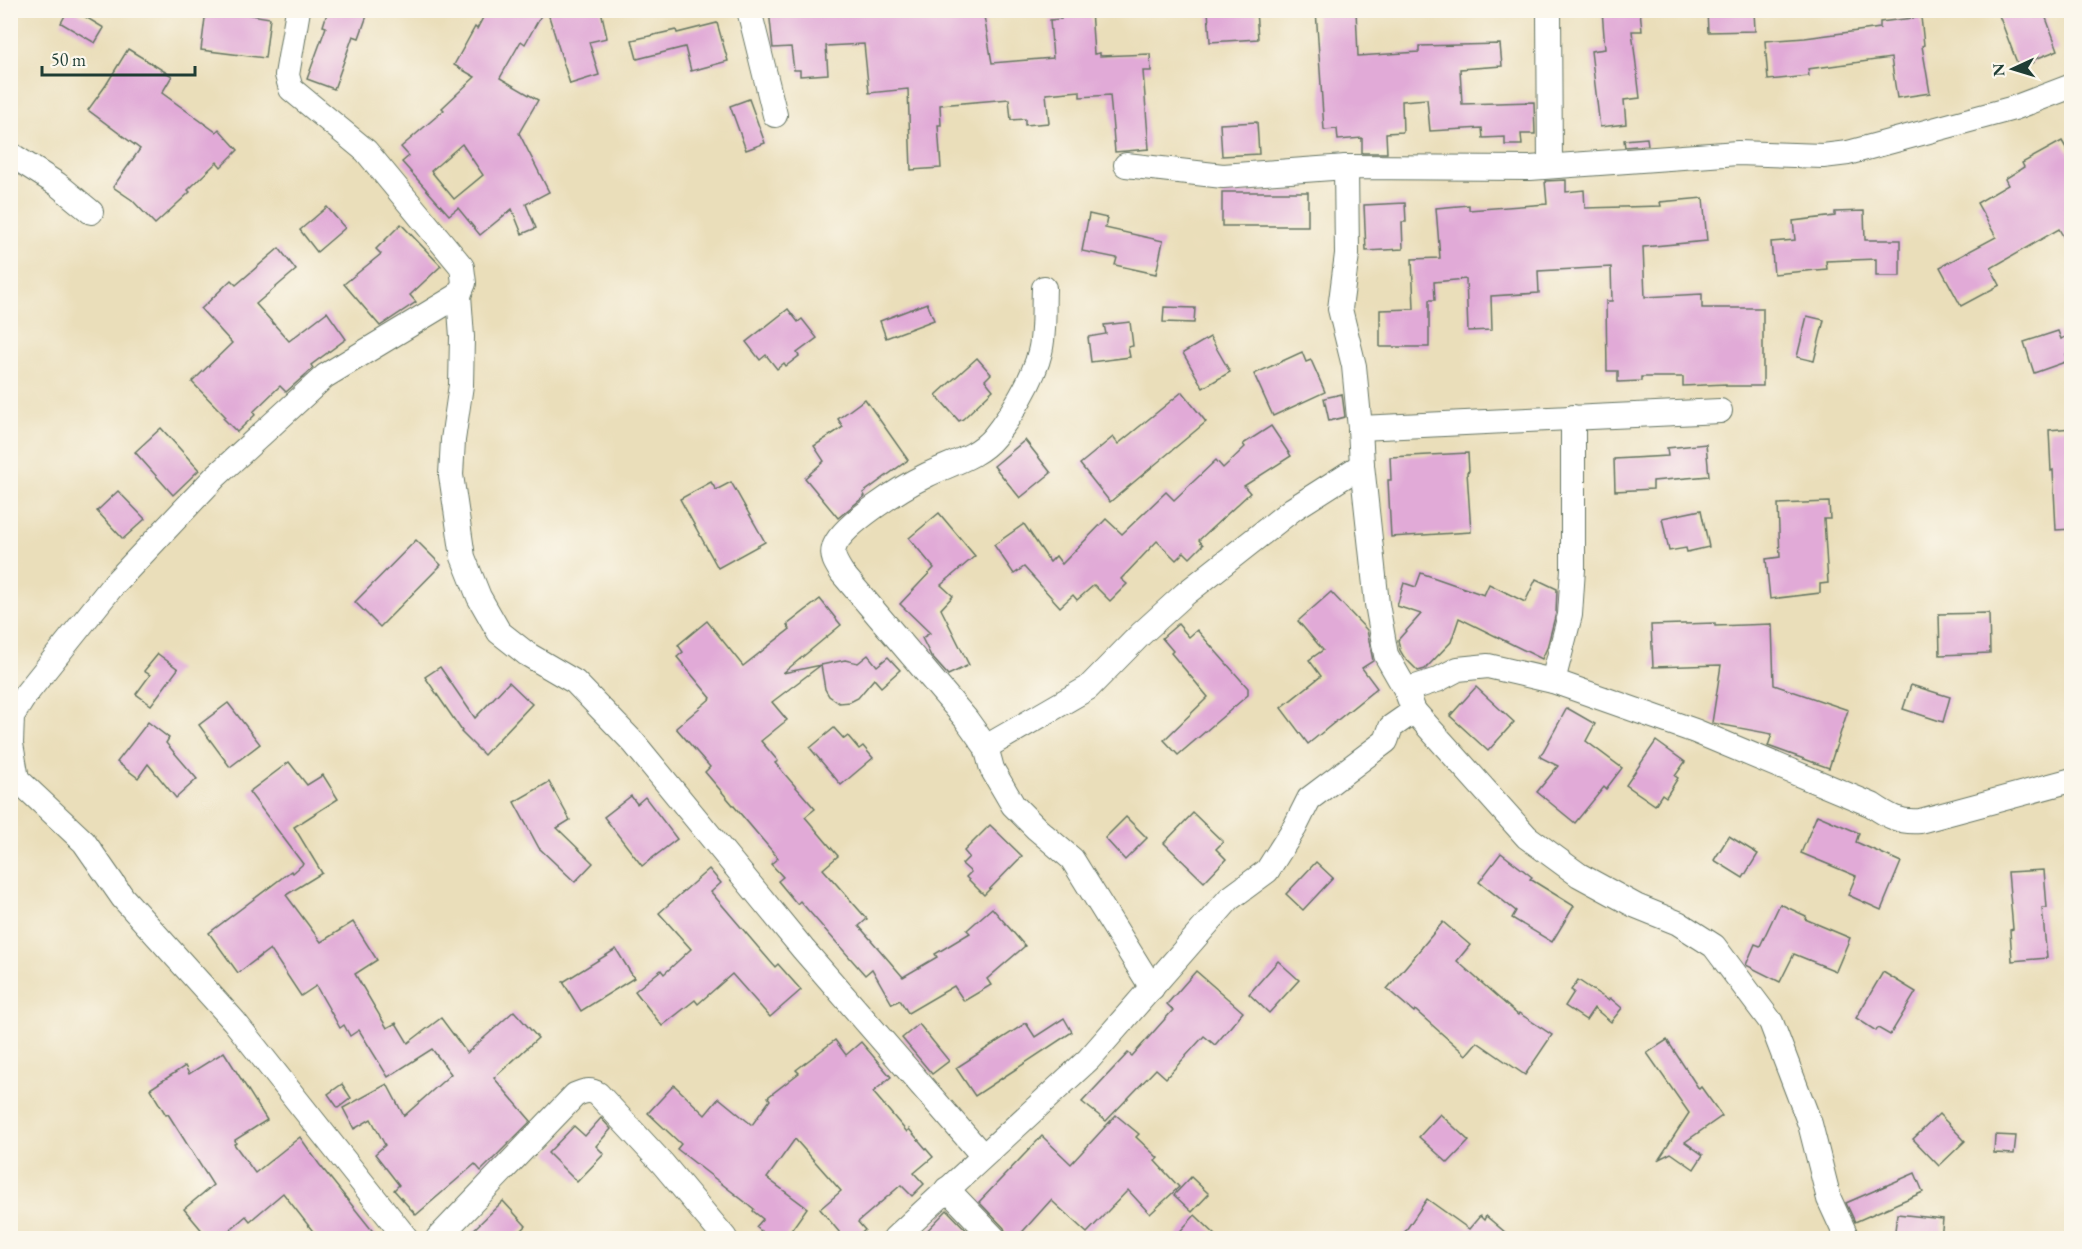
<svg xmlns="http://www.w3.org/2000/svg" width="2082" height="1249" font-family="'EB Garamond',serif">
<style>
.building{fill:#e1aad7;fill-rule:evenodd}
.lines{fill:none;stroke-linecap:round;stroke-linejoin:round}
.street-casing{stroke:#667563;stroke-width:26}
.street{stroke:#fff;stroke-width:24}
</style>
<rect width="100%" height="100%" fill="#fbf7ec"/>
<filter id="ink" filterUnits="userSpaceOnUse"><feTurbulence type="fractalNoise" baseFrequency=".0167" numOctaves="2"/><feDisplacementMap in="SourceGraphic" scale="12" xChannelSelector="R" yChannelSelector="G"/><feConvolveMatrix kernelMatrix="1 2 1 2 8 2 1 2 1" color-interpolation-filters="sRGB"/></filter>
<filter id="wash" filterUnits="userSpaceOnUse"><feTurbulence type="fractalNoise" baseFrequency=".008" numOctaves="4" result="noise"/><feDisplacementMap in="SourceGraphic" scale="24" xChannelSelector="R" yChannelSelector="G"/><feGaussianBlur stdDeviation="1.35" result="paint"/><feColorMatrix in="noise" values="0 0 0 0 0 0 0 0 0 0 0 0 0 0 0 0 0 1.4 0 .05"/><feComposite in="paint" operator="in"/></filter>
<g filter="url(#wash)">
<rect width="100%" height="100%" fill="#eadeba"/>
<g id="blocks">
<g class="building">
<polygon points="68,10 74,10 104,28 95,43 61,23"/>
<polygon points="206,10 221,10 270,18 265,58 201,50"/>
<polygon points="328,10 369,10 359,38 353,36 334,89 307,79 326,27 323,26"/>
<path d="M487,10H544L525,44L521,41L500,78L538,100L519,133L549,192L526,204L536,228L522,234L512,209L480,235L458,208L449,215L402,162L409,156L401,147L444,110L442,108L475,77L454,65L475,27L477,29ZM462,144L483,175L454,199L431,171Z"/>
<polygon points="547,10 601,10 607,38 589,42 599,75 570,84"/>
<polygon points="769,10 983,10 992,63 1053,58 1050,20 1061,19 1060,10 1091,10 1094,54 1100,53 1100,56 1150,54 1151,71 1143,71 1149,149 1115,152 1110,95 1080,97 1080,91 1046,94 1049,123 1025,125 1025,119 1011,120 1009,99 940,105 941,125 938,125 941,168 911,170 908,89 869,93 864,44 826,46 828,74 800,76 800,70 794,70 791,47 773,48"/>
<polygon points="1208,10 1256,10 1258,39 1210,42"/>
<polygon points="1316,10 1356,10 1358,56 1419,52 1419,46 1500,44 1502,66 1460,69 1462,104 1534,102 1535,134 1521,134 1522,145 1505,145 1505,137 1483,138 1482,128 1430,131 1427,99 1402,101 1403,132 1386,133 1387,153 1362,153 1362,138 1338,140 1337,129 1324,130"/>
<polygon points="1602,10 1640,10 1642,31 1632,31 1640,98 1624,100 1626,124 1600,127 1591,51 1605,49"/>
<polygon points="1707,10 1754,10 1755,31 1708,32"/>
<polygon points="1997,10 2043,10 2058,50 2033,60 2034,62 2019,68"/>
<polygon points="1921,17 1924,45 1922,46 1930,93 1897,98 1891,58 1808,69 1809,76 1768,80 1765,41 1805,38 1880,28 1880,22"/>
<polygon points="717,23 728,61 691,71 685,47 637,59 632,40 676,30 677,33"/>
<polygon points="128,49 172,76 162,93 216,132 219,129 238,150 221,167 217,162 188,190 190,192 155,224 132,200 113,187 140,149 88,110 106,85"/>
<polygon points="749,99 765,143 746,150 730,106"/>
<polygon points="1257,122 1259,154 1222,156 1220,124"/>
<polygon points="1647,138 1648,145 1625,147 1624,140"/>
<polygon points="2062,141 2072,158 2072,252 2059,229 1991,268 2000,285 1961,306 1940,267 1996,237 1977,203 2008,185 2005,179 2024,167 2022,163"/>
<polygon points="1566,180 1566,192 1584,190 1585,208 1661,206 1660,202 1703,198 1707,241 1643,247 1645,297 1702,294 1702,308 1763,308 1763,386 1726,386 1726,384 1683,386 1683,377 1641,377 1641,381 1618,382 1618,371 1607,371 1606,301 1612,301 1611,267 1538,271 1539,293 1491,296 1492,330 1468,331 1466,279 1434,282 1435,300 1429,300 1429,347 1380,347 1380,310 1414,309 1412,259 1440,258 1436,208 1469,205 1469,210 1547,204 1545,181"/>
<rect x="1222" y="192" width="86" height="34"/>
<polygon points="1405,203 1406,222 1402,222 1403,249 1366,251 1364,205"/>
<polygon points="327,207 345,228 317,252 300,230"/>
<polygon points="1864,211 1865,240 1900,240 1900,276 1876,276 1876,259 1826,261 1827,269 1774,274 1771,242 1795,240 1793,221 1835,216 1835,212"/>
<polygon points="1089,214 1107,218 1105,228 1163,241 1156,274 1115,265 1117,258 1082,251"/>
<polygon points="401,224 441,266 410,295 416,302 380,326 344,284 381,254 376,249"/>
<polygon points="279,248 296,270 256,304 289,341 327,312 346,339 311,365 313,368 286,392 280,386 253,412 255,415 237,432 223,418 225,416 192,382 232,343 201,309 231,280 236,285"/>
<polygon points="927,303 934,320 886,338 880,321"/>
<polygon points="1164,307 1195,308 1194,323 1163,322"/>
<polygon points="788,309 798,322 802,319 817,338 797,353 799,356 786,366 784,363 777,369 766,355 760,360 746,342"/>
<polygon points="1807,316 1824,320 1814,361 1797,357"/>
<polygon points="1130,322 1133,346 1128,347 1130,357 1091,362 1088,337 1106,334 1104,325"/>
<polygon points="2058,331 2061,339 2068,336 2072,348 2072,353 2066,354 2068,361 2034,373 2024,342"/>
<polygon points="1210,337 1230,372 1203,388 1183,353"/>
<polygon points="1302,352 1306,362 1311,360 1325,392 1273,416 1254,374"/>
<polygon points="977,358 991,374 985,380 993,390 963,419 959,421 936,395"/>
<polygon points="1182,392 1206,422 1110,502 1080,464 1113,437 1118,444"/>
<polygon points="1342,394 1345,417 1329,421 1324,398"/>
<polygon points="865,399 908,460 863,493 865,496 838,518 805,478 824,461 814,446 843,427 838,419"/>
<polygon points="1271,426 1291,456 1244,486 1250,493 1199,540 1203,545 1190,558 1184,552 1176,560 1157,541 1121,579 1127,584 1110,601 1094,585 1077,600 1073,595 1060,607 1024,567 1014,574 994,545 1024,524 1050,562 1056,556 1062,564 1106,519 1122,534 1166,492 1174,500 1216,460 1223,468 1245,447 1243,444"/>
<polygon points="161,428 199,470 173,495 135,452"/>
<polygon points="2072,428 2072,529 2056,530 2053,470 2051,471 2049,430"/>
<polygon points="1025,440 1051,473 1020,498 994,466"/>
<polygon points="1706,444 1709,476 1653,481 1653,489 1615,491 1614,459 1668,456 1667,448"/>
<polygon points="1468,453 1469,471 1467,472 1471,532 1391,537 1388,480 1391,480 1390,457"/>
<polygon points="711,482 716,490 731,482 765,542 718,568 680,499"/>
<polygon points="118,491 145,519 123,539 97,511"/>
<polygon points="1829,502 1830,519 1824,519 1828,583 1820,584 1820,593 1770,599 1766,559 1780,557 1778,504"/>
<polygon points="1701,510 1709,547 1687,552 1686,548 1669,551 1662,518"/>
<polygon points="939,513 975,556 941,585 953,596 941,609 969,665 948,675 931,656 922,638 930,633 900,604 934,568 909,538"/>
<polygon points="416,540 441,565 380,627 355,602"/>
<polygon points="1421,573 1484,595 1489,584 1525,602 1536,579 1557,589 1556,613 1547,648 1542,659 1459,618 1451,642 1425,669 1418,671 1404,657 1400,650 1398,640 1421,614 1397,606 1404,583 1416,587"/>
<polygon points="1331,592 1367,630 1373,661 1362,668 1377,688 1308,744 1281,708 1321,676 1309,660 1323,650 1298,621"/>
<polygon points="820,599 841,625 783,673 845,660 858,663 868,655 877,666 888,657 900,670 881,687 874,679 858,698 850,702 839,703 829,696 825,689 821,665 772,702 787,720 761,741 778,761 775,763 815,809 805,817 838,856 823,869 867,919 859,926 903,977 937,957 935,954 970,933 967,930 992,908 1025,946 987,979 991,985 964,1001 954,986 908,1013 900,1000 892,1004 872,969 865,975 800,901 797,904 778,881 783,877 771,864 778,858 705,772 710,767 676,728 711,698 677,657 683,652 678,645 707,621 743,666 790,629 787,625"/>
<polygon points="1989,613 1990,653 1940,655 1939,614"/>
<polygon points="1715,623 1715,626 1772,624 1774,685 1848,710 1829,768 1768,746 1772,734 1712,723 1721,665 1653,667 1651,625"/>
<polygon points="1178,624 1189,637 1197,630 1248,688 1248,695 1178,755 1164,740 1208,697 1171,653 1173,651 1162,638"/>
<polygon points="158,654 178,669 151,705 136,694 150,675 144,671"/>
<polygon points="440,667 475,718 509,682 532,704 484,755 461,732 462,731 425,677"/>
<polygon points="1911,685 1950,697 1943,722 1903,709"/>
<polygon points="1476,687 1514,722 1488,751 1450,716"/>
<polygon points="228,703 260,744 230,767 199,725"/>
<polygon points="1567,708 1595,724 1586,741 1622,768 1606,789 1604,787 1575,823 1537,792 1558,766 1540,757"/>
<polygon points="148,722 169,738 166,743 197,779 176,798 148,764 138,778 117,762"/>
<polygon points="834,728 844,739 848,736 859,749 863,746 873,758 841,785 810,748"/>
<polygon points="1656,741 1685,762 1675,776 1678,778 1666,797 1662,794 1655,805 1626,785"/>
<polygon points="289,762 307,785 323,775 338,799 294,827 322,873 286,895 321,942 353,922 377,960 355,974 387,1028 396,1023 408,1043 441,1018 467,1053 514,1011 538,1038 494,1078 531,1121 481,1171 475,1164 416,1215 394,1190 399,1185 375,1154 385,1145 371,1119 354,1129 343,1108 387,1084 404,1116 451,1074 432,1049 388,1077 359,1030 350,1036 344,1025 340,1028 316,986 301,996 270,949 238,973 209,933 291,871 293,873 303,864 249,792"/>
<polygon points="549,782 570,820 557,828 593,863 575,882 539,848 514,802"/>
<polygon points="631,796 637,804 645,797 677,839 642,866 604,817"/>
<polygon points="1193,813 1223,842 1216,849 1226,859 1204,882 1164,843"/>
<polygon points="1817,815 1859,833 1856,842 1901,862 1881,910 1848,895 1856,876 1801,853"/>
<polygon points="1126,817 1147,838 1125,860 1105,838"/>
<polygon points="990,825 1022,856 984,895 966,877 971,872 962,864 969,857 964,851"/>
<polygon points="1729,836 1758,854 1743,878 1714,860"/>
<polygon points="1501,853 1532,877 1530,879 1574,906 1552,942 1512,918 1516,911 1479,882"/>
<polygon points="1316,862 1333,878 1303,910 1286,894"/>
<polygon points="709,869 721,883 711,892 775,967 778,964 801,990 770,1017 732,974 698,1004 695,1000 662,1026 635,991 661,970 664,974 691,949 659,913"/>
<polygon points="2044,870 2047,908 2042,908 2047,958 2012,961 2010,930 2013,929 2008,872"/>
<polygon points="1780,904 1806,916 1805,919 1850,938 1836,971 1794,954 1780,982 1746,965 1755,944 1760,946"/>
<polygon points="1443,922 1470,945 1457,961 1518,1015 1519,1013 1552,1035 1525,1075 1477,1042 1466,1055 1415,1010 1414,1012 1387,989"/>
<polygon points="616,949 634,978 581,1011 563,982"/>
<polygon points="1278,961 1299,980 1269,1013 1249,994"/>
<polygon points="1196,971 1243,1012 1215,1045 1204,1036 1166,1078 1156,1069 1106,1121 1082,1102 1128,1053 1132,1056 1173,1010 1167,1004"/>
<polygon points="1883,972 1916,992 1890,1035 1878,1028 1876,1031 1856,1018"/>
<polygon points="1578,980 1608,1000 1610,998 1622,1008 1611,1022 1594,1008 1586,1020 1565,1006 1574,992 1571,990"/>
<polygon points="1064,1018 1072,1032 975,1096 956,1068 1026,1023 1035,1037"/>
<polygon points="919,1024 949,1061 932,1074 902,1038"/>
<polygon points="835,1040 846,1055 861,1042 891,1077 873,1092 907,1132 909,1129 933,1157 914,1173 924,1184 912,1196 901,1185 858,1222 865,1230 855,1239 845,1239 820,1209 841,1191 795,1139 767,1178 807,1208 785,1239 771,1239 756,1227 763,1219 753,1211 754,1209 677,1149 681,1144 648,1113 674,1085 705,1115 719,1098 752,1125 770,1100 768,1097 799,1073 796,1070"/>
<polygon points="1667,1040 1699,1089 1701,1087 1722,1116 1685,1142 1703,1155 1694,1169 1671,1153 1659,1159 1689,1113 1647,1053"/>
<polygon points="224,1052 267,1120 235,1140 236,1143 234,1144 255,1173 300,1137 319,1164 379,1239 319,1239 283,1193 250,1221 246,1216 219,1239 209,1239 184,1209 213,1185 168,1114 166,1115 150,1089 185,1066 189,1074"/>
<polygon points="342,1084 351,1098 338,1108 328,1094"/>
<polygon points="1440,1114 1469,1141 1448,1163 1419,1137"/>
<polygon points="1939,1114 1965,1141 1939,1166 1913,1139"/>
<polygon points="1116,1115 1139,1134 1136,1137 1158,1158 1155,1161 1179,1187 1150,1214 1128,1190 1087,1233 1051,1200 1016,1239 1008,1239 1004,1228 979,1202 1042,1136 1071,1164"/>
<polygon points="601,1118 611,1129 596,1146 604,1154 577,1182 548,1153 574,1126 585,1136"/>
<polygon points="1995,1135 2016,1136 2014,1154 1994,1153"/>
<polygon points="1915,1173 1923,1192 1855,1222 1846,1203"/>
<polygon points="1191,1177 1209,1194 1192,1212 1174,1195"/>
<polygon points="1427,1199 1469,1229 1480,1216 1484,1220 1486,1216 1513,1239 1400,1239"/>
<polygon points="503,1201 526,1226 513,1239 464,1239"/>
<polygon points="947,1210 975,1239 919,1239"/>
<polygon points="1897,1214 1943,1219 1941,1239 1894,1239"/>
<polygon points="1195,1215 1220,1239 1173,1239"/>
</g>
</g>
</g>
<g filter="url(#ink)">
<use href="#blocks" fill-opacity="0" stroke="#667563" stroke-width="1.5"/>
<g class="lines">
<defs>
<g id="street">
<polyline points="298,10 287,75 291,89 366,151 462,267 464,283 459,295 325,376 215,477 114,584 26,694 12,716 11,744 17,779 84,842 123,898 234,1021 406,1238"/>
<polyline points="749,10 775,115"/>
<polyline points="1549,10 1550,166"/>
<polyline points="10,154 57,184 91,212"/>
<polyline points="1126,165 1223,176 1346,167 1530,168 1738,153 1823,156 1848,153 2014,108 2072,86"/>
<path d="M1044,288C1043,309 1045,332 1040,352C1034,378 1011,416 994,437C978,457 949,464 927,475C906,485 839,526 834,548C831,557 837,565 842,573L966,719L986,747L992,769L1013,805L1037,829L1072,859L1152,988"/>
<polyline points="459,295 462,337 461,385 453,440 451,475 463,557 479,597 499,632 527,654 575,682 634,743 803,949 983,1156"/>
<polyline points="1360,428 1720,411"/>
<polyline points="1553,681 1570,615 1573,569 1573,417"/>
<path d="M1406,690L1437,680L1458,669L1488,666L1553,681L1695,731L1872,805C1888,816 1900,823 1920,821L2072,780"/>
<polyline points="1414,711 1527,837 1579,875 1636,906 1678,923 1714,946 1771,1022 1810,1124 1829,1199 1847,1238"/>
<polyline points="986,747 1088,688 1141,634 1185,594 1293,509 1362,465"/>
<polyline points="947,1189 994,1238"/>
<path d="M438,1238L575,1095C584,1091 590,1089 598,1094L663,1164L725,1238"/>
<polyline points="895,1238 1089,1059 1229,899 1267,871 1295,827 1309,799 1386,741 1391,727 1414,711 1406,690 1386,655 1377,604 1362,465 1360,428 1354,366 1340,309 1347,254 1346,167"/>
</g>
</defs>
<use href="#street" class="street-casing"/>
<use href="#street" class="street"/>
</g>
</g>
<rect width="2082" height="1249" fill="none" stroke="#fbf7ec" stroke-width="36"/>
<g transform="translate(2013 69) rotate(266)" stroke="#fbf7ec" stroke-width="4.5" paint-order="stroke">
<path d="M0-4.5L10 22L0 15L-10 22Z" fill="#1f3d34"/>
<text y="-9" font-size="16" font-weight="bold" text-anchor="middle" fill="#1f3d34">N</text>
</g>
<path d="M42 66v9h153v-9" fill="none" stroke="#1f3d34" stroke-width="3"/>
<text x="51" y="66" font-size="18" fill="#1f3d34" stroke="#fbf7ec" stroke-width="4.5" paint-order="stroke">50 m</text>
</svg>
